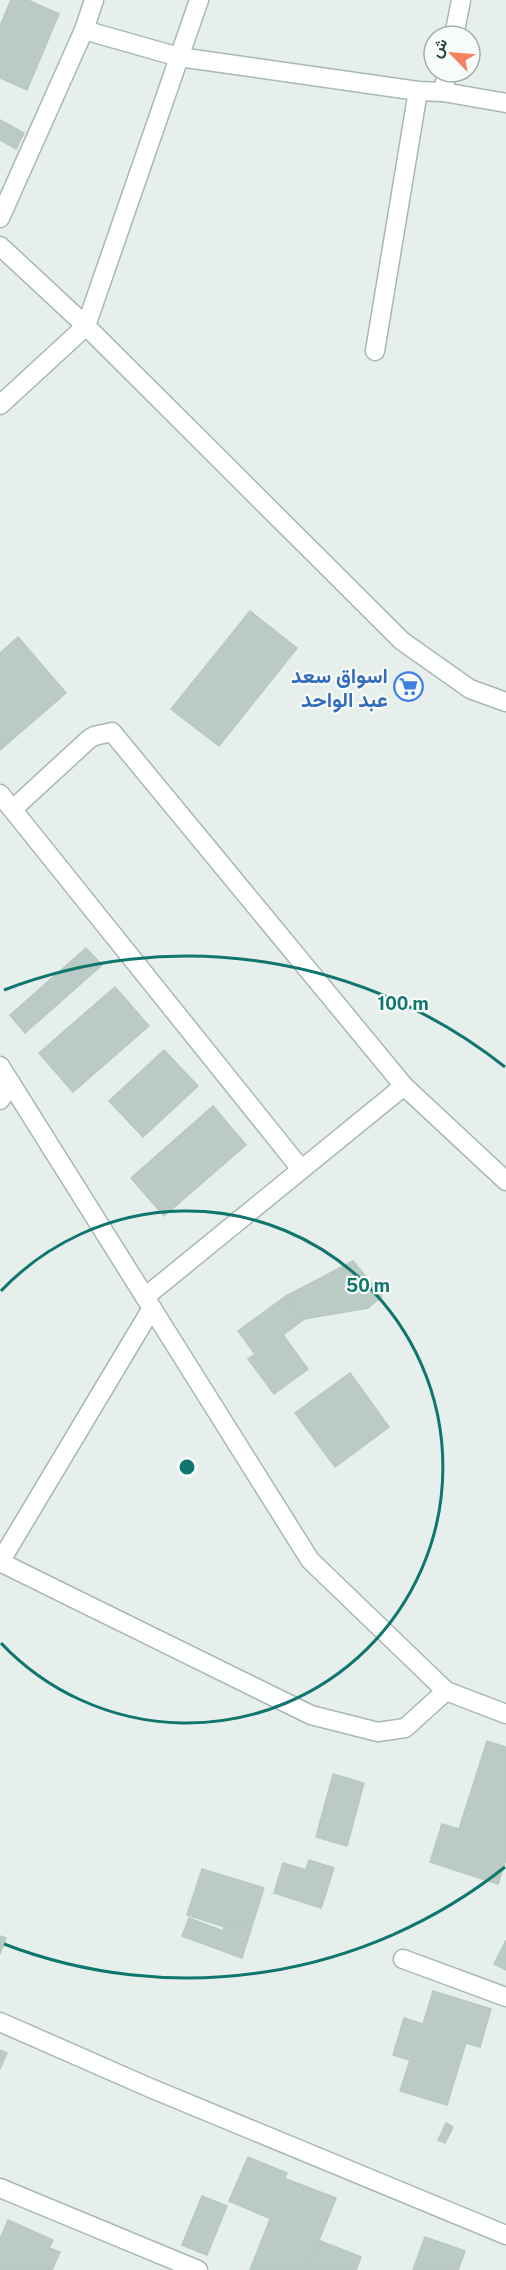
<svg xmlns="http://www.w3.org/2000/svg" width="506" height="2270" font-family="'Public Sans',Vazirmatn,sans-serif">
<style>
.building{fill:#bbcac4;stroke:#b8c9c2;stroke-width:1.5}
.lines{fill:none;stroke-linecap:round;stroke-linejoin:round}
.minor-casing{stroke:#a8b8b2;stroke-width:21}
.minor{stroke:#fff;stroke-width:18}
.ring{fill:none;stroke:#0f766e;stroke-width:3}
.labels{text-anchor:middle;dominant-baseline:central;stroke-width:4.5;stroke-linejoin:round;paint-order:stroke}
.shop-label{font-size:21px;font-weight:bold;fill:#366cbe;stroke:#f7fbf9;text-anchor:end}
.centre{fill:#0f766e;stroke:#f7fbf9;stroke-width:3}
.ring-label{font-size:18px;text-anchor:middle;font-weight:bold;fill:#0f766e;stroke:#f7fbf9;stroke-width:4.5;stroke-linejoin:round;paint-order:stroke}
</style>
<rect width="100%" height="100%" fill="#e6efeb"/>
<g class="building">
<polygon points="11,0 28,0 59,14 27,90 0,78 0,26"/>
<polygon points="0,120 24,133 16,149 0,140"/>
<polygon points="250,611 297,648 219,746 171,709"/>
<polygon points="18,637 66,693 0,750 0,653"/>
<polygon points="86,948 102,965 25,1033 10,1015"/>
<polygon points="115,987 149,1026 73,1092 39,1053"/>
<polygon points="164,1050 198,1086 143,1137 109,1101"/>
<polygon points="213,1106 246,1145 164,1216 131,1178"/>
<polygon points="353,1261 382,1296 368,1308 304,1319 286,1296"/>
<polygon points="286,1296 304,1319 283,1335 308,1369 274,1394 248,1359 255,1354 238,1331"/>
<polygon points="350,1373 389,1427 335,1467 295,1413"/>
<polygon points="487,1741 506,1747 506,1860 498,1884 430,1862 442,1824 459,1829"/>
<polygon points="333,1774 364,1783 347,1846 316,1837"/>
<polygon points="309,1860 334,1868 321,1908 274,1893 283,1863 306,1870"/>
<polygon points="202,1869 264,1888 251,1929 226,1921 225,1927 187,1915"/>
<polygon points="189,1918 223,1931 226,1921 251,1929 242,1958 182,1936"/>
<polygon points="0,1936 6,1938 0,1954"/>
<polygon points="506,1940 506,1970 494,1964"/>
<polygon points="433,1991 491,2009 480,2047 466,2043 447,2105 400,2091 410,2060 393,2055 404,2018 423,2024"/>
<polygon points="0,2050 7,2053 0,2069"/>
<polygon points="446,2123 453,2127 445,2143 438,2140"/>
<polygon points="248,2157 287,2173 269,2218 229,2201"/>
<polygon points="286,2179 336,2198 307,2270 250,2270"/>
<polygon points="202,2196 227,2206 207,2255 182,2245"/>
<polygon points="8,2220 53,2240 49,2248 60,2252 52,2270 27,2270 0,2258 0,2239"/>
<polygon points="425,2237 465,2251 458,2270 413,2270"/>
<polygon points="318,2240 361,2257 356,2270 307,2270"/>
<polygon points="0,2260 25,2270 0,2270"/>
</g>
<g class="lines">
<defs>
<g id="minor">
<polyline points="84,30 179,57 418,91 443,92 506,103"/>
<polyline points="454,36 461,0"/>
<polyline points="443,92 447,72"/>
<polyline points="0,218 84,30 94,0"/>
<polyline points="0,246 86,326 402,641 470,689 506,702"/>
<polyline points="375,351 418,91"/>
<polyline points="0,405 86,326 199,0"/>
<polyline points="0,794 301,1169"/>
<polyline points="13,809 88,740 94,736 112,732 404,1086 506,1181"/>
<polyline points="0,1066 310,1560 446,1691 506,1714"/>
<polyline points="0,1100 11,1083"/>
<polyline points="145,1297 404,1086"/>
<polyline points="0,1562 311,1715 378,1732 405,1728 446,1691"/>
<polyline points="0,1562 152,1308"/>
<polyline points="403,1959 506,1997"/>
<polyline points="0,2022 148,2087 506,2235"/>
<polyline points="0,2188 198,2270"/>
</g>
</defs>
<use href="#minor" class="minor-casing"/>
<use href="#minor" class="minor"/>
</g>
<g class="ring">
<path d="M1 1291A256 256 0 1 1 1 1643"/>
<path d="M505 1867A511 511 0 0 1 4 1944M4 990A511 511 0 0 1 505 1067"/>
</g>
<defs>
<symbol id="supermarket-ring" viewBox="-11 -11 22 22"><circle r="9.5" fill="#f7fbf9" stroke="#3f7fe0" stroke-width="1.5"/><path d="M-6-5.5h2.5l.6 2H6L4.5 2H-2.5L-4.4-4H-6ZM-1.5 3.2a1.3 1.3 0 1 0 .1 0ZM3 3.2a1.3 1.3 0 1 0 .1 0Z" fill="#3f7fe0"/></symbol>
</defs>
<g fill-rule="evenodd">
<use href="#supermarket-ring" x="392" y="670" width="33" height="33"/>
</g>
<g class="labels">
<g class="shop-label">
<text x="388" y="675">اسواق سعد<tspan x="388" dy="24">عبد الواحد</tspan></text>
</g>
</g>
<circle cx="187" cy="1467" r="9" class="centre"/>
<g class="ring-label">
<text x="403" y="1010">100 m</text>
<text x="368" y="1292">50 m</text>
</g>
<g transform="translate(452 54) rotate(295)"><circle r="28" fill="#f7fbf9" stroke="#a3b1ad" stroke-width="1.5"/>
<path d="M0-4.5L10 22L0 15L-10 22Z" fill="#f4845f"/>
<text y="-9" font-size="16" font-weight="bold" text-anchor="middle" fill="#24423a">ش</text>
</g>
</svg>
